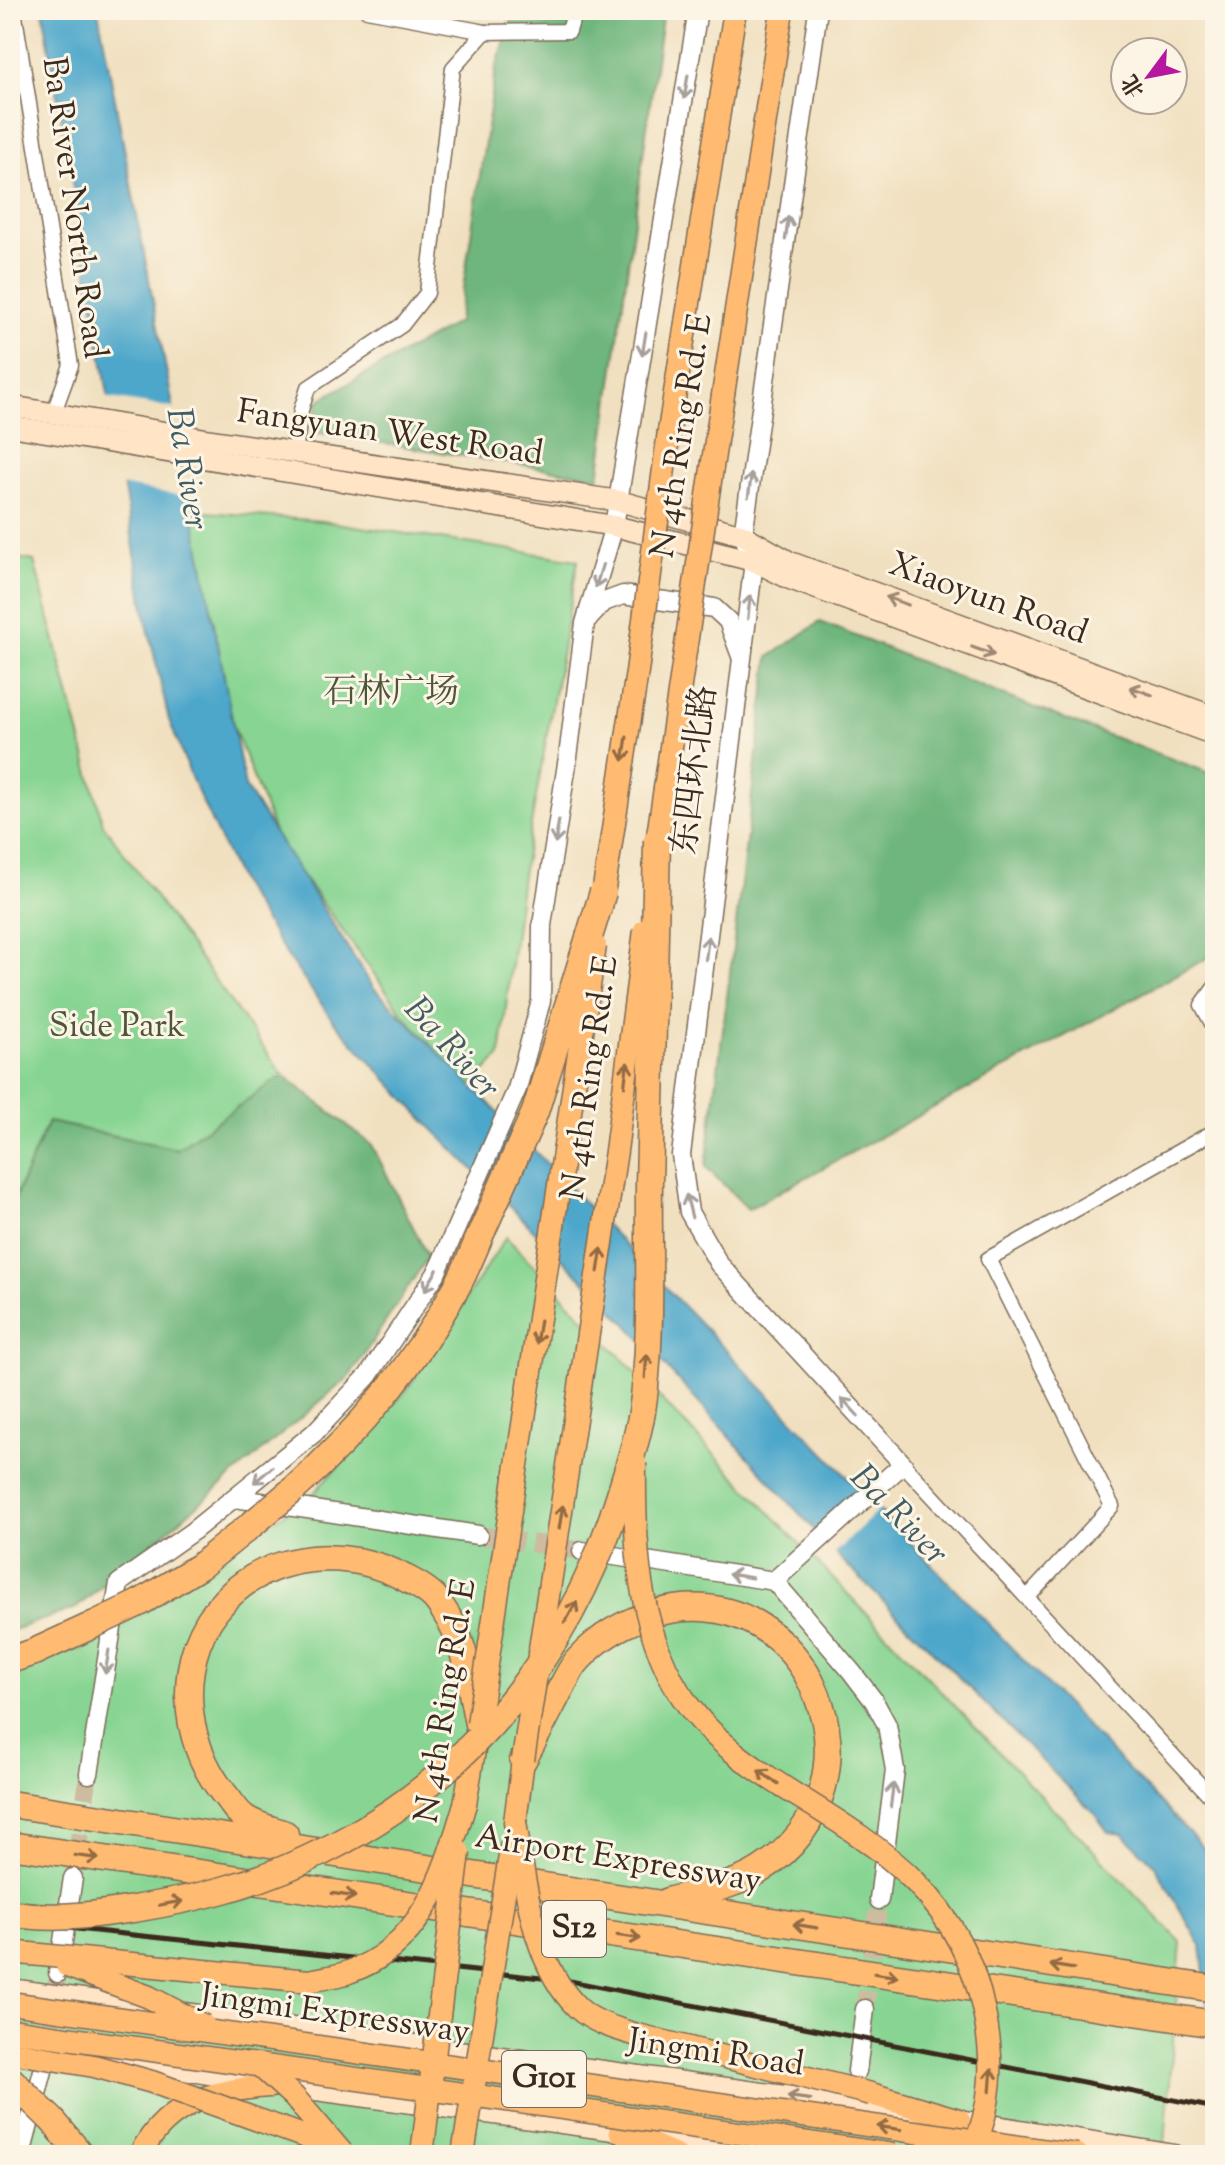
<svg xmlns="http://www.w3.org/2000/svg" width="1225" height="2165" font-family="'Sorts Mill Goudy','Noto Serif SC',serif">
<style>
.green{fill:#88d593;stroke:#628058;stroke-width:2}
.forest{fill:#6eb67d;stroke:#54704e;stroke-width:2}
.water{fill:#4da7cb;stroke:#446874;stroke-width:2}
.pier{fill:#f1e0c0}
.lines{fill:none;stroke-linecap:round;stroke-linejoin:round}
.tertiary-tunnel{stroke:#cdbca0;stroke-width:18;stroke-dasharray:18 9;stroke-linecap:butt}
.minor-casing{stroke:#7b6a57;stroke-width:17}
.tertiary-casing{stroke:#7b6a57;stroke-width:21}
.secondary-casing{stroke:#7b6a57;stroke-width:23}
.trunk-casing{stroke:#7b6a57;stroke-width:25}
.motorway-casing{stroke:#7b6a57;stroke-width:29}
.minor{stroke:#fff;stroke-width:14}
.tertiary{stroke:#fff;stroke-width:18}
.secondary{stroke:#ffe4c6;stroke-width:20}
.trunk{stroke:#ffbb71;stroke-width:22}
.motorway{stroke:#ffbb71;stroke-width:26}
.rail{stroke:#3b2a1e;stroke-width:5}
.trunk-bridge-casing{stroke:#7b6a57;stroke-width:25;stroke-linecap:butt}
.motorway-bridge-casing{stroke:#7b6a57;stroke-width:29;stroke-linecap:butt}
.trunk-bridge{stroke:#ffbb71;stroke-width:22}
.motorway-bridge{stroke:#ffbb71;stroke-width:26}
.oneway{stroke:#a79f9a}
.oneway2{stroke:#9d8772}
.oneway3{stroke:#936b43}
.labels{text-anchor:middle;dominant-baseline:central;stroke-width:6;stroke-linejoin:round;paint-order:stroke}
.shield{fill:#fcf5e5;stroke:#75675a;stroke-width:2}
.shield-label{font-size:32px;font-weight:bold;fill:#3b2a1e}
.street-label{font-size:34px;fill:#3b2a1e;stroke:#fcf5e5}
.park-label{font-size:34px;fill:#4e553b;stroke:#fcf5e5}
.water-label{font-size:36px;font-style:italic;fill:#425c63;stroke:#fcf5e5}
</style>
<rect width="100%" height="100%" fill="#fcf5e5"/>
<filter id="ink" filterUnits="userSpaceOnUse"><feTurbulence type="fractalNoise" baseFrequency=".0125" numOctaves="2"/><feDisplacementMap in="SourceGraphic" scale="16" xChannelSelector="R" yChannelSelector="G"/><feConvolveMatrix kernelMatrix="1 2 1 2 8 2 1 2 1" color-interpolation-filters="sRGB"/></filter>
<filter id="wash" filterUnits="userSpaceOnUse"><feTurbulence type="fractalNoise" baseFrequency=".006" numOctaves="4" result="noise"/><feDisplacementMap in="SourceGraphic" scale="32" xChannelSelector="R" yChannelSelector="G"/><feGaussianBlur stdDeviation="1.8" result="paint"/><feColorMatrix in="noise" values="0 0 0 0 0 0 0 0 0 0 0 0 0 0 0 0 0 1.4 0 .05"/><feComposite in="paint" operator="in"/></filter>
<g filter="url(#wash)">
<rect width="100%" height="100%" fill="#f1e0c0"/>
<g class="green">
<polygon points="179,510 322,521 578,560 522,875 500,1056 470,1087 404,1015 278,842 223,699"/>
<polygon points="10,557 34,561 103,824 283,1075 177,1149 48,1122 10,1209"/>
<polygon points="506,1237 1181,1942 1164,2155 10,2155 10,1666 88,1647 314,1493 406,1391"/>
</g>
<g class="forest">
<polygon points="515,10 663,10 599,477 312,432 318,401 458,322 496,68"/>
<polygon points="820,622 1035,708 1215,775 1215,948 1209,957 748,1209 706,1167 769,657"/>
<polygon points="283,1075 372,1145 428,1257 349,1377 76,1608 10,1631 10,1209 48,1122 177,1149"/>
</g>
<polygon class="water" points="43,10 98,10 245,787 373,987 482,1096 1215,1860 1215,2155 1214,2061 1201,1946 1154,1864 1123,1834 1108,1832 1094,1813 839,1557 628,1325 427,1123 335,1023 290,960 240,883 191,777 169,720 146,619"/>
<g class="pier">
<polygon points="104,397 179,409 196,498 119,485"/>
<polygon points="864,1486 883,1506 832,1555 814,1535"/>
</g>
</g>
<g filter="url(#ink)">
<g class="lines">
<g class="tertiary-tunnel">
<polyline points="478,1535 582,1551"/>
<polyline points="73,1878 89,1774"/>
<polyline points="865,2009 879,1900"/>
<polyline points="47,2049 58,1973"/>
</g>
<defs>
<g id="minor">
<polyline points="14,10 71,365 54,412"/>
<polyline points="367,10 485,32"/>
<polyline points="295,451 301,410 308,388 402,325 427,293 453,68 485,32 569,31 575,10"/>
<polyline points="1215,987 1202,1005 1215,1029"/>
<polyline points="903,1464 1215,1801"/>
<polyline points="1027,1598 1112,1506 988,1259 1215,1131"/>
</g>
<g id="tertiary">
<polyline points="590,617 604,602 623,595 714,608 728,621 741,656"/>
<polyline points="235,1498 478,1535"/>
<polyline points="582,1551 774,1581 851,1671 874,1701 887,1725 895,1770 879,1900"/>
<polyline points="774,1581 903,1464 719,1264 689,1212 681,1155 754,561 743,535 818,10"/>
<polyline points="89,1774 119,1583 193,1531 314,1433 368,1376 436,1274 517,1089 541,1001 542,925 568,757 585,623 614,526 698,10"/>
<polyline points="58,1973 73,1878"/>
<polyline points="857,2071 865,2009"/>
<polyline points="21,2155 45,2063"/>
</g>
<g id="secondary">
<polyline points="10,406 206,439 619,501 743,535 790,562 1215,717"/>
<polyline points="10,426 614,526 754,561 790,579 1215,735"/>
<polyline points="10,1989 959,2120 1175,2155"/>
<polyline points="77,2053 279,2085 798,2155"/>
</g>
<g id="trunk">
<polyline points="669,431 735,10"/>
<polyline points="717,434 782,10"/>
<polyline points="465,1804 477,1733"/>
<polyline points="515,1822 523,1760"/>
<polyline points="871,2094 959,2120"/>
<polyline points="620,2131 676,2155"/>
<path d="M140,2155C169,2097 221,2090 279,2085"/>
</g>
<g id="motorway">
<path d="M293,1490C358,1432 413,1367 455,1290C466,1271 474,1249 483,1229"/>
<polyline points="141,1602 200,1566 251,1525"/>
<polyline points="10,1660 34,1652 93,1625"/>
<path d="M523,1760C536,1737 548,1713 560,1690C566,1680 571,1667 579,1659C600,1636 626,1621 656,1613C809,1572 896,1784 760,1870C733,1887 698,1892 668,1901"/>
<polyline points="10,1804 1215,1989"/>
<path d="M285,1834C272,1829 256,1826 245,1818C237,1813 231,1802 225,1795C180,1741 174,1653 225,1600C272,1551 349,1547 405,1578C415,1583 428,1590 435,1598C442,1606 447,1616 452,1624C466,1648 472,1696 478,1724"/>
<polyline points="10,1845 1215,2024"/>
</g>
</defs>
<use href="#minor" class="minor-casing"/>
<use href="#tertiary" class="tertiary-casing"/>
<use href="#secondary" class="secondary-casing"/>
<use href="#trunk" class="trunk-casing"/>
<use href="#motorway" class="motorway-casing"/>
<use href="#minor" class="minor"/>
<use href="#tertiary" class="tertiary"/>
<use href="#secondary" class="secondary"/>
<use href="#trunk" class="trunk"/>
<use href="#motorway" class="motorway"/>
<polyline class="rail" points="10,1922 570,1981 1215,2108"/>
<defs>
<g id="trunk-bridge">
<polyline points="655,856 717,434"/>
<polyline points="601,908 637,672 669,431"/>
<path d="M635,1463C634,1541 637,1624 679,1692C708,1738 751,1767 796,1795C886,1850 962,1900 984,2012C995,2064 992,2104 972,2154"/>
<polyline points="478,1724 595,946"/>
<polyline points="523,1760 616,1151 645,930"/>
<path d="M515,1822C525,1882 532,1964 578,2008C593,2022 614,2028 634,2034L871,2094"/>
<path d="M10,1952L309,1981C321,1978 334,1977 346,1973C423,1948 444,1873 465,1804"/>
<polyline points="67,1966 149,1997 204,2026"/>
<polyline points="10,2003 1077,2155"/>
<polyline points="10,2030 894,2155"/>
<polyline points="10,2052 94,2066 152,2082 334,2147"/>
<polyline points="258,2064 294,2097 342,2153"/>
<polyline points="422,2155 459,1852"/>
<polyline points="463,2155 512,1843"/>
</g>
<g id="motorway-bridge">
<polyline points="483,1229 535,1112 603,892"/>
<polyline points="251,1525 293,1490"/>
<polyline points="93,1625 141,1602"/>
<path d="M10,1913C50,1920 87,1916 127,1910C197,1899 258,1884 322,1852C470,1779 571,1652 619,1497C628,1469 637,1440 642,1412C653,1336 648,1260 649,1184C652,1069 655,955 657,840"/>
<polyline points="10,2079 53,2121 81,2155"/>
</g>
</defs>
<use href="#trunk-bridge" class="trunk-bridge-casing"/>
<use href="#motorway-bridge" class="motorway-bridge-casing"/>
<use href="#trunk-bridge" class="trunk-bridge"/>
<use href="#motorway-bridge" class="motorway-bridge"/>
</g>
<defs><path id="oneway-shaft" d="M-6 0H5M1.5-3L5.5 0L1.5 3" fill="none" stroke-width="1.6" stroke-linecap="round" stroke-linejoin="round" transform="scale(2)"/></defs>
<g class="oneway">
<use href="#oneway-shaft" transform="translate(686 87) rotate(99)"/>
<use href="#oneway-shaft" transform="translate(787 228) rotate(-82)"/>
<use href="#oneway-shaft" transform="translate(644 344) rotate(99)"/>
<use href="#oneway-shaft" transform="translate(750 485) rotate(-82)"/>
<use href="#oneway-shaft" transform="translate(599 576) rotate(107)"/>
<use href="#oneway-shaft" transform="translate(749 607) rotate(-84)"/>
<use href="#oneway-shaft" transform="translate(557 832) rotate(99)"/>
<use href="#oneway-shaft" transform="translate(707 948) rotate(-83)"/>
<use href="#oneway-shaft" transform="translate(689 1206) rotate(-104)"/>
<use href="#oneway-shaft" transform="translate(431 1280) rotate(121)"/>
<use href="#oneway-shaft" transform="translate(850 1407) rotate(-133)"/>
<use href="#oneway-shaft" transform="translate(263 1475) rotate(140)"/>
<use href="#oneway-shaft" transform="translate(740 1576) rotate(-171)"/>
<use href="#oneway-shaft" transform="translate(107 1662) rotate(99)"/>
<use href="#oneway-shaft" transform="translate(892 1795) rotate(-83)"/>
</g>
<g class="oneway2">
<use href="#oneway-shaft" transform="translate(897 601) rotate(-160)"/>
<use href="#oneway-shaft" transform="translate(983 651) rotate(20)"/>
<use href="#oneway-shaft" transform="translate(1141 691) rotate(-160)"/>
<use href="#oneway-shaft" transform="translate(799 2098) rotate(-172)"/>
</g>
<g class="oneway3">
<use href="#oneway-shaft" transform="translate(625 749) rotate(99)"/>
<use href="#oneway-shaft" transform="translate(626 1074) rotate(-83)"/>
<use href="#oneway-shaft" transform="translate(600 1260) rotate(-81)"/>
<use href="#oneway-shaft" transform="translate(538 1332) rotate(99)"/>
<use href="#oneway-shaft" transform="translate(646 1366) rotate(-86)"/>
<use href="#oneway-shaft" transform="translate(561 1517) rotate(-81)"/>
<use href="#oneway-shaft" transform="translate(571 1612) rotate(-61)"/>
<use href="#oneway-shaft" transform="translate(768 1777) rotate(-147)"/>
<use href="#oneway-shaft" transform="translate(87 1857) rotate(8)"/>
<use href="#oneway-shaft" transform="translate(344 1895) rotate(8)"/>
<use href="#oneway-shaft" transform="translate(171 1903) rotate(-10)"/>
<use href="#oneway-shaft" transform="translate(805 1926) rotate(-171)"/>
<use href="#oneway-shaft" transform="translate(629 1937) rotate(8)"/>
<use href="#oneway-shaft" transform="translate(1062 1967) rotate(-171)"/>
<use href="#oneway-shaft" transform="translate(886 1975) rotate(8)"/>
<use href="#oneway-shaft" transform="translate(991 2080) rotate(-86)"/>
<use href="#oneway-shaft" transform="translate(889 2128) rotate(-172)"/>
</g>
</g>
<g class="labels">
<g class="shield">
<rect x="542" y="1901" width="64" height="56" rx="6"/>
<rect x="502" y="2051" width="84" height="56" rx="6"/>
</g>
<g class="shield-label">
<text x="574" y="1929">S12</text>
<text x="544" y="2079">G101</text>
</g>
<g class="street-label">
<text transform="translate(73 208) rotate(82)">Ba River North Road</text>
<text transform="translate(390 434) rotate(8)">Fangyuan West Road</text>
<text transform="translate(683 436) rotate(-81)">N 4th Ring Rd. E</text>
<text transform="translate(988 600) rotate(20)">Xiaoyun Road</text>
<text transform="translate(696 770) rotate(-83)">东四环北路</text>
<text transform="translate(591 1078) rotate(-82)">N 4th Ring Rd. E</text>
<text transform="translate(447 1701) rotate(-81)">N 4th Ring Rd. E</text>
<text transform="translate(618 1860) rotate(9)">Airport Expressway</text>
<text transform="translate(335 2015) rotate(8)">Jingmi Expressway</text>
<text transform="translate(716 2054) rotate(8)">Jingmi Road</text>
</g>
<g class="park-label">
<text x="391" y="693">石林广场</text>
<text x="117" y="1027">Side Park</text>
</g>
<g class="water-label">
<text transform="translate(186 469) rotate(81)">Ba River</text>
<text transform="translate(451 1049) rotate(48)">Ba River</text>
<text transform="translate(898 1516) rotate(46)">Ba River</text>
</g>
</g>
<rect width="1225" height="2165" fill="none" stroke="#fcf5e5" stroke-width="40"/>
<g transform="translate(1149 76) rotate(238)"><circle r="38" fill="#fcf5e5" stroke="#afa495" stroke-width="2"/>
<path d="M0-6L14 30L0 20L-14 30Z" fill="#b5179e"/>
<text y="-12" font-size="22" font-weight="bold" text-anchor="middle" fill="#3b2a1e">北</text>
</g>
</svg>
